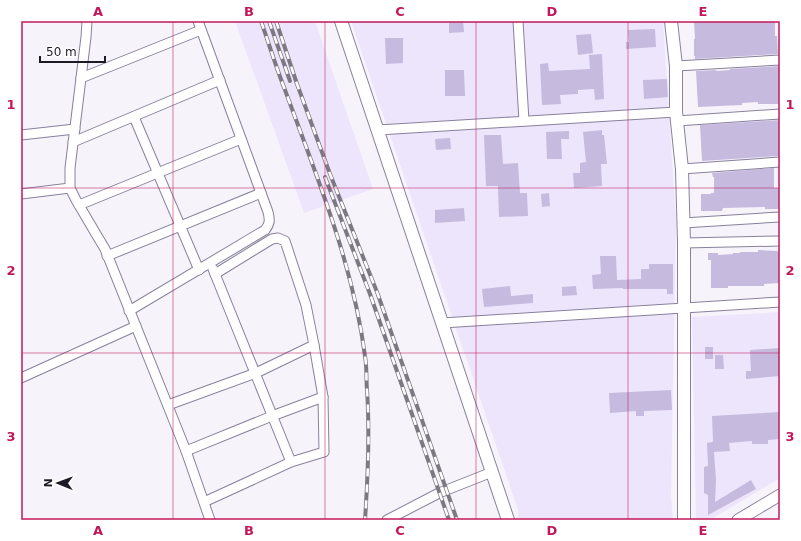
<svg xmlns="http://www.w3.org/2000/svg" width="801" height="541" font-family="'DejaVu Sans',sans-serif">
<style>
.built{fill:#ede5fc}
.building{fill:#c7badf}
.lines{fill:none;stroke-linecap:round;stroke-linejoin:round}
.minor-casing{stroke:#89809c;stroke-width:11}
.tertiary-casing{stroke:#89809c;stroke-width:13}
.secondary-casing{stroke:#89809c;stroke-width:14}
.minor{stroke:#fff;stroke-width:9}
.tertiary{stroke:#fff;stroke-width:11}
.secondary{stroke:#fff;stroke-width:12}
.rail-casing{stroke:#7d7982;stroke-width:4}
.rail{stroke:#fff;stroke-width:2.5;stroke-dasharray:8;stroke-linecap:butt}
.grid{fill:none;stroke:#c2185b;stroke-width:1;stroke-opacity:0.55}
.neatline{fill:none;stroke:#c2185b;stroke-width:1.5}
.grid-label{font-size:13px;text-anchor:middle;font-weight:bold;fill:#c2185b}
</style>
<rect width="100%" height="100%" fill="#f6f4fa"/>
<g class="built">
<polygon points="235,21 315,21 373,189 304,213"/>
<polygon points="351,21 663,21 676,222 671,497 673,520 518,520 518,510"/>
<polygon points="780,312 780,478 710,520 696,520 692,317"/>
</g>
<g class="building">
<polygon points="449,21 463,21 464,32 449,33"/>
<polygon points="694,21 775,21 775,36 777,36 778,54 695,59 695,56 694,56 694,39 695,39"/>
<polygon points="655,29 656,47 626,49 626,42 629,42 628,30"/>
<polygon points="591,34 593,53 578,55 576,35"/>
<polygon points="385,38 403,38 403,63 386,64"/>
<polygon points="602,54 604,99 595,100 594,89 578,90 578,94 560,95 561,104 542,105 540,64 548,63 549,71 590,69 589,55"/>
<polygon points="780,66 780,104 758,104 758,102 742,103 742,105 698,107 696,71 716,70 716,71 730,70 730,69"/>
<polygon points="445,70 464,70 465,96 445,96"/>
<polygon points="667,79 668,97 644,99 643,80"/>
<polygon points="780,120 780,136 779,136 779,156 702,161 700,125"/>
<polygon points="602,130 602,135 604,135 607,164 601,164 602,186 574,188 573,173 580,173 580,163 586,162 583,132"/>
<polygon points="569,131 569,139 561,139 562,159 547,159 546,132"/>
<polygon points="484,135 501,135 503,164 518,163 520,193 527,193 528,216 499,217 498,186 486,186"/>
<polygon points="450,138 451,149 436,150 435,139"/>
<polygon points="774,168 774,188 780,188 780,209 765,209 765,207 723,208 722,211 701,211 701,194 711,194 711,193 714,193 714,177 713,177 712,173"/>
<polygon points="549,193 550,206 542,207 541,194"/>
<polygon points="464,208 465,221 435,223 435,210"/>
<polygon points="758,250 778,251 779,255 780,255 780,283 764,284 764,286 728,286 728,288 711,288 711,260 708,260 708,253 718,253 718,255 733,254 733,253 740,253 740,252 758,252"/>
<polygon points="600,256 616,256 617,280 641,279 641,269 649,269 649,264 673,264 673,294 667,294 667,289 623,289 623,288 593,289 592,275 601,274"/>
<polygon points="510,286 511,296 533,294 533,303 484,307 482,289"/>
<polygon points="576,286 577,295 562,296 562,287"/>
<rect x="705" y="347" width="8" height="12"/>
<polygon points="780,348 780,376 746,379 746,371 751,371 750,350"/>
<polygon points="715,355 723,355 724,369 715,369"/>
<polygon points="671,390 672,410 644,411 644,416 636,416 636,411 610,413 609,393"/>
<polygon points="780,412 780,439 768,440 768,444 752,444 752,441 729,443 730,451 714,452 716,480 715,502 751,480 756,489 708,515 708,495 704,493 704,467 708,466 707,443 713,442 712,416"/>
</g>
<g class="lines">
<defs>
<g id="minor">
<polyline points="87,21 86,37 70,168 70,188 76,200 96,234 105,249 186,451 210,520"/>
<polyline points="518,21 524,121"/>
<polyline points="676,66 780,60"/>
<polyline points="81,78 201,30"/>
<polyline points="134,117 199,270"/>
<polyline points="677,121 780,114"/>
<polyline points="378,130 676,112"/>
<polyline points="21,135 75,129"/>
<polyline points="73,142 220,80"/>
<polyline points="682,169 780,162"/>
<polyline points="21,194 70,188"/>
<polyline points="79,205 241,139"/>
<polyline points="683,223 780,217"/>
<polyline points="684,243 780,241"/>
<polyline points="107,256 261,193"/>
<polyline points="213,269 291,462"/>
<path d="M129,311L265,230C270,224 270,220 268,212L198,21"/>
<polyline points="442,323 780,302"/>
<polyline points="21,378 136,326"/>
<polyline points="168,405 256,373 314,345"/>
<polyline points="186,451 272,416 323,397"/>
<polyline points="204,502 291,462 324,452 323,397 314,345 306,305 285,241 278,238 272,239 215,274"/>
<polyline points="387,520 439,493 492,472"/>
</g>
<polyline id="tertiary" points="738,520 780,495"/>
<g id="secondary">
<polyline points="341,21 508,520"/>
<polyline points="671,21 676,66 676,112 682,169 684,243 684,520"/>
</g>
</defs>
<use href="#minor" class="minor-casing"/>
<use href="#tertiary" class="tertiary-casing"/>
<use href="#secondary" class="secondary-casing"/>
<use href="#minor" class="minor"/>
<use href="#tertiary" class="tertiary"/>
<use href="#secondary" class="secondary"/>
<defs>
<g id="rail">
<path d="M261,21C269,44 276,67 285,90C317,177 353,264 365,356C367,367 366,379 367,390C370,433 368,476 365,520"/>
<polyline points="269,21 290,81"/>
<polyline points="276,21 297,84 330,174 377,292 457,520"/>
<polyline points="325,177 370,294 449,520"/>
</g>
</defs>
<use href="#rail" class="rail-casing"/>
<use href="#rail" class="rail"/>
</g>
<path class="grid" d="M173,21V520M325,21V520M476,21V520M628,21V520M21,188H780M21,353H780"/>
<rect width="801" height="541" fill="none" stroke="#ffffff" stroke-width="44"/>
<g transform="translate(58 483) rotate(271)" stroke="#ffffff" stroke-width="3" paint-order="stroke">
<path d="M0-3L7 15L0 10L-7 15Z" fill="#1e1a25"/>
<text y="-6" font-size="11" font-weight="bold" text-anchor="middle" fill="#1e1a25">N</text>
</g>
<path d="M40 56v6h65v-6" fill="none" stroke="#1e1a25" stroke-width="2"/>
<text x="46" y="56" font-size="12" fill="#1e1a25" stroke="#ffffff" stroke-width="3" paint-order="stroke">50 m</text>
<rect x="22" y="22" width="757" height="497" class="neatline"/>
<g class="grid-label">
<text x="98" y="16">A</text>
<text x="249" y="16">B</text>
<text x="400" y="16">C</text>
<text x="552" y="16">D</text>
<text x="703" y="16">E</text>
<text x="11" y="109">1</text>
<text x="790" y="109">1</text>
<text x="11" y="275">2</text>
<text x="790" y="275">2</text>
<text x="11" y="441">3</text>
<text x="790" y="441">3</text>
<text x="98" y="535">A</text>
<text x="249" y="535">B</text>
<text x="400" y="535">C</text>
<text x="552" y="535">D</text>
<text x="703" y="535">E</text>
</g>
</svg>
